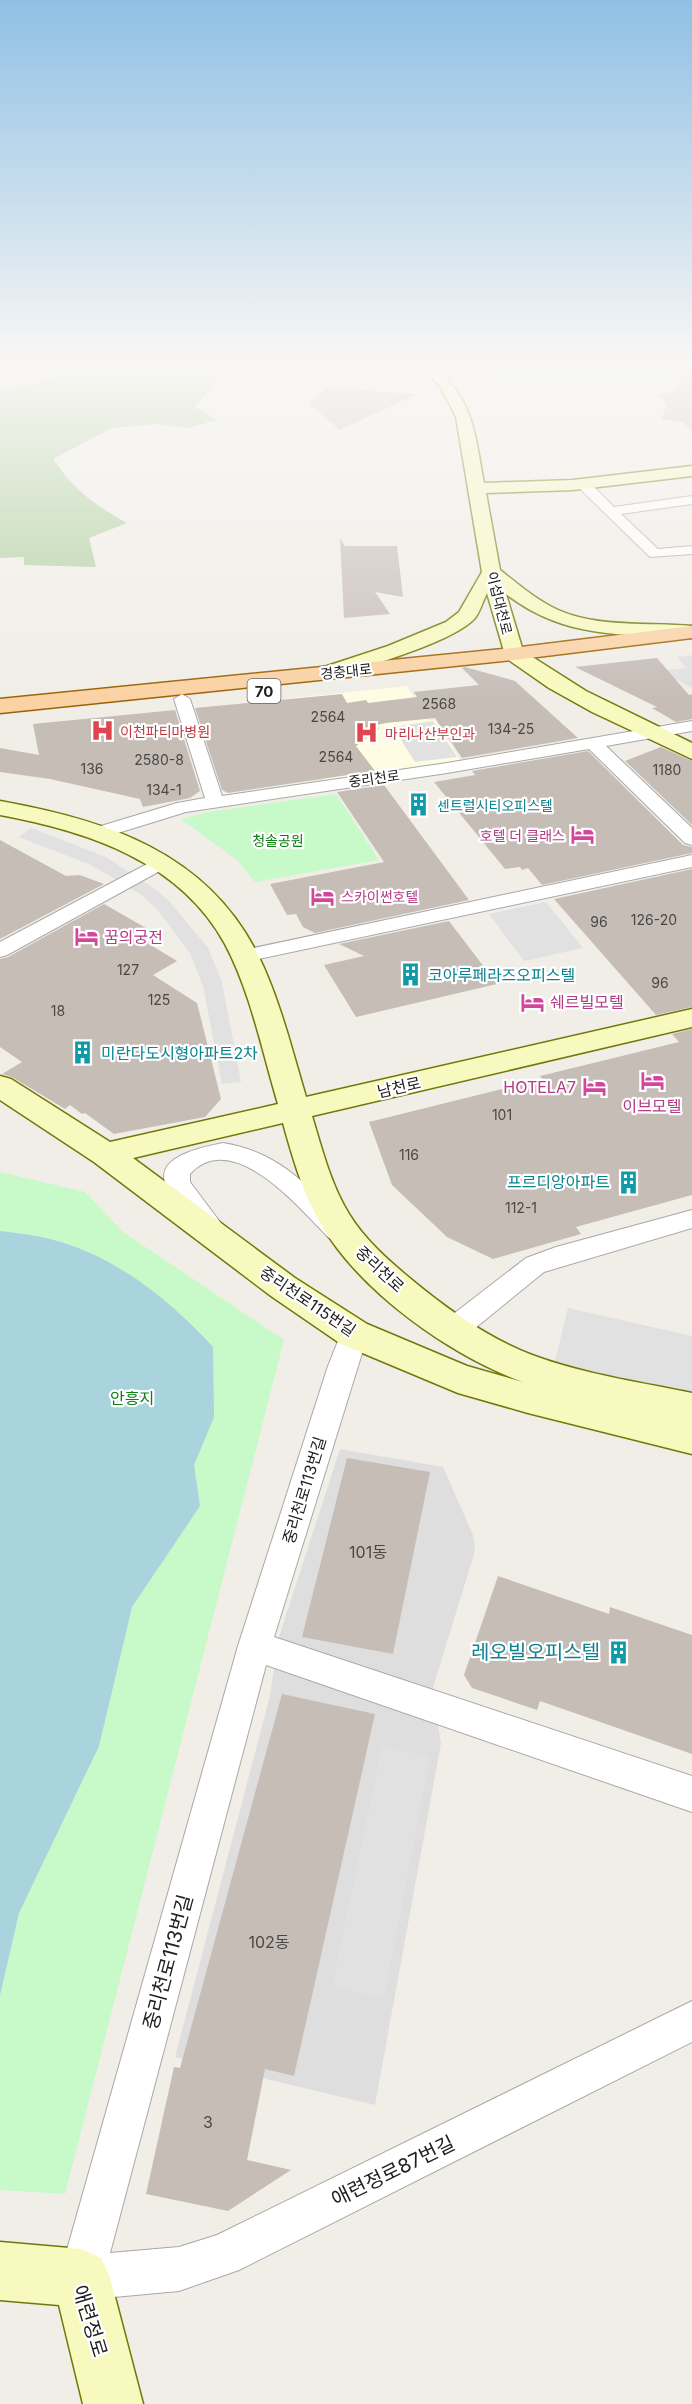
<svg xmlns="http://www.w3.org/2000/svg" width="692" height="2404" font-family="Inter,'Noto Sans KR',sans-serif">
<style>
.residential{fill:#dfdede}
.education{fill:#fefde3}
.forest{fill:#aecf9d}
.park{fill:#c7f9c9}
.parking{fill:#e1e1e1}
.water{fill:#a9d3dd}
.building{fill:#c6bdb7}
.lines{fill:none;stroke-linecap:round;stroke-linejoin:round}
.street-casing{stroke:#a8a8a8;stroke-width:2}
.secondary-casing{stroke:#707807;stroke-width:3}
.primary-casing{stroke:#9a6303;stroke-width:3}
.street{fill:#fff;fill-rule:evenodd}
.secondary{fill:#f8f9be;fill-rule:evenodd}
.primary{fill:#fad2a4;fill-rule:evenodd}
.labels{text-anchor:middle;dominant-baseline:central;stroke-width:4.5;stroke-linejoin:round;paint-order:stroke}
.far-street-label{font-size:14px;fill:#212121;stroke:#fff}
.number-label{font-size:14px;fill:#4a4846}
.far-health-label{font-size:14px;fill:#be3a42;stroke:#fff;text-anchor:start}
.far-culture-label{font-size:14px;fill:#0d838f;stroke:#fff;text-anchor:start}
.far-hotel-label{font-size:14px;fill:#b23c85;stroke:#fff;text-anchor:end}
.far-park-label{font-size:14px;fill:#0e7f13;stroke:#fff}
.shield{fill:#fff;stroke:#646464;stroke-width:1.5}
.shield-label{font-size:15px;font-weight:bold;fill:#212121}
.hotel-label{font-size:16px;fill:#b23c85;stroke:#fff;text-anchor:start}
.culture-label{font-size:16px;fill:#0d838f;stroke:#fff;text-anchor:start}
.street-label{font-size:16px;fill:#212121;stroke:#fff}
.park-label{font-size:16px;fill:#0e7f13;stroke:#fff}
.near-number-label{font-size:16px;fill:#4a4846}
.near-culture-label{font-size:20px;fill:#0d838f;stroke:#fff;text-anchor:end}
.near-street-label{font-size:20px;fill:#212121;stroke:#fff}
</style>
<rect width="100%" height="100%" fill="#f1eee8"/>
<polygon class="residential" points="340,1449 443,1467 473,1535 475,1551 432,1691 441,1743 375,2105 175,2057 270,1696 278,1640"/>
<polygon class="education" points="407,686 428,720 435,720 460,760 325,780 284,699"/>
<path class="forest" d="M78,363H230L195,407L217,420L187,428L155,424L112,428L53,459C74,490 95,505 127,523L89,538L96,567L24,565V557L0,558V390L39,383L78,366Z"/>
<g class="park">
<polygon points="505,363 692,363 692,379 505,382 484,366"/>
<polygon points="336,794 379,860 255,882 238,861 181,819 208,812"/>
<polygon points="0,1172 85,1192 123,1232 284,1340 65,2194 0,2190"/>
</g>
<g class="parking">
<polygon points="692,655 692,688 659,671 686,668 677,657"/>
<polygon points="433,721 457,757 415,762 393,727"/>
<polygon points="31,828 106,857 155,889 168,900 208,948 222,982 241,1082 222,1084 203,986 190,953 157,909 142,895 91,865 19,837"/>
<polygon points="546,902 583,948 524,961 489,914"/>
<polygon points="568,1308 692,1336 692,1397 554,1365"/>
<polygon points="382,1746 430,1757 384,1999 332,1986"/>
</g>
<path class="water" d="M0,1231C16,1233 34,1235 50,1239C114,1255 169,1299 213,1347L214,1417L194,1465L200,1506L132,1607L99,1746L19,1913L0,1995Z"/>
<g class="building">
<polygon points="687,363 692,363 692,431 683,422 661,419 667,405 657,394 674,392"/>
<polygon points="327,387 417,394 340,430 309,403"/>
<polygon points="340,538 345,546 397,546 403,597 375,592 390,614 344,618"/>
<polygon points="657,658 689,695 692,694 692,719 676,722 652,708 657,707 575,667"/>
<polygon points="465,667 515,681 578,738 462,758 435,718 386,723 377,725 379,729 356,746 375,771 228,793 222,790 195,708 342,694 347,703 366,700 368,703 417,697 414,692 479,685 462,668"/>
<polygon points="175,710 200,791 190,798 143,807 140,799 50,779 0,772 0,748 39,755 33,724"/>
<polygon points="661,747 692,761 692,825 625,761"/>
<polygon points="588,751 683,845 692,847 692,853 542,885 528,868 522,870 520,867 505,869 434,782 475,775 472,771"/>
<polygon points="384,785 469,900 315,933 303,927 296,914 287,915 270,884 384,862 337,792"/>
<polygon points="0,840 66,876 80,875 104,884 0,939"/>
<polygon points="692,869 692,1007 656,1015 554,899"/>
<polygon points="104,904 146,928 134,935 177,961 153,975 197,1003 221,1099 205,1117 114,1134 85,1113 82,1114 70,1105 65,1109 12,1077 2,1074 22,1062 0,1047 0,959 8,957"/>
<polygon points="449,921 497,984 356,1017 324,965 364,956 339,944"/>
<polygon points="692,1029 692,1195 576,1227 581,1234 493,1259 447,1237 392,1185 369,1122 542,1079 540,1076 679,1042 672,1034"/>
<polygon points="347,1458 430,1472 393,1654 302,1637"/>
<polygon points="498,1576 609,1614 610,1607 692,1635 692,1754 540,1701 537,1710 472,1688 464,1675"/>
<polygon points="282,1694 375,1714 294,2076 265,2069 247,2160 291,2170 228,2211 146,2194 174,2067 180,2068"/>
</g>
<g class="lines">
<defs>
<g id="street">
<polygon points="583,480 588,481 614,507 692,496 692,504 621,514 658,549 692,546 692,554 650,557 578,487 576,484 578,481"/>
<polygon points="182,694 190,699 222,796 447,763 692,721 692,731 606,746 692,828 692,845 685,843 589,749 447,773 186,812 105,837 91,837 88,833 91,829 177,803 205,798 174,699"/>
<polygon points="692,855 692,867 244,962 236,961 233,956 236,951 244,950"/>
<polygon points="162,856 169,858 172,862 169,866 7,955 0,957 0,942"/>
<path d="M223,1143C280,1152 308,1187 347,1224L351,1231L347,1238L338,1240L329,1238C300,1209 233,1127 190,1174V1182L223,1226L219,1233L210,1235L201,1233L168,1189C149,1157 203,1147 223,1143Z"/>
<polygon points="692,1210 692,1228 544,1272 463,1338 453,1341 443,1338 439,1330 443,1322 526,1258 556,1247"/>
<polygon points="354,1323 364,1326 368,1334 274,1637 692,1776 692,1812 266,1665 110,2253 179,2247 217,2235 692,2001 692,2042 239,2270 179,2291 81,2300 65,2294 59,2278 238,1646 328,1366 344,1326"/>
</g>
<g id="secondary">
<path d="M417,363H432C474,402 474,429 484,483L573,480L692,466V476L573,490L486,493L500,570C518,584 536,600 558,610C599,628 648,622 692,626L691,638C622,634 564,639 506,594L523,651L586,691L692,743V759L592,712L549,688L506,658L487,593C483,601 480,612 475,618C454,642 365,667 332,677L325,679L318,677L314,673L318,669L388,646L446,622L459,612L482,572L456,417L440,386Z"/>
<path d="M0,801C106,820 207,852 258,955C280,1000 292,1050 306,1097L692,1009V1027L312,1116C322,1149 331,1185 349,1214C365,1240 389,1261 412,1280C448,1310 488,1338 532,1355C583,1374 639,1382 692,1393V1454L528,1413L458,1393L341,1344L271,1296L94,1162L0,1100V1076L11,1079L110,1142L278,1104C262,1051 251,993 225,944C180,861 87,831 0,815ZM283,1123C293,1159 303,1194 322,1226C362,1293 451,1356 523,1382L467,1366L367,1324L295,1278L133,1158Z"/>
<polygon points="0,2242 81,2249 101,2258 110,2278 143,2404 83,2404 59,2305 0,2300"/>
</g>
<polygon id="primary" points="692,626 692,638 513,660 0,713 0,699 513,648"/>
</defs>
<use href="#street" class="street-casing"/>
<use href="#secondary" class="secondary-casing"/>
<use href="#primary" class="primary-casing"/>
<use href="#street" class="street"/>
<use href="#secondary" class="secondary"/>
<use href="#primary" class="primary"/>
</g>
<linearGradient id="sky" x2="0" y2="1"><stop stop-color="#8fc0e4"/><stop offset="0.52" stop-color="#f9f7f5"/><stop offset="1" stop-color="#f9f7f5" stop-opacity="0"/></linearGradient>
<rect width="692" height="700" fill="url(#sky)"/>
<defs>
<symbol id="hospital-bare" viewBox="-9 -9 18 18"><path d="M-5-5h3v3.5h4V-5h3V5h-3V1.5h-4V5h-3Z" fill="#e0444e" stroke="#fff" stroke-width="2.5" paint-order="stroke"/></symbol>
<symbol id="building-bare" viewBox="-9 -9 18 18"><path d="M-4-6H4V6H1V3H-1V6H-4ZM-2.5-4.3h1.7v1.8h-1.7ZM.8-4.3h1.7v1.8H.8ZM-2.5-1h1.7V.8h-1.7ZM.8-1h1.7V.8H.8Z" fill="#0f9aa8" stroke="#fff" stroke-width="2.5" paint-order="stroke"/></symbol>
<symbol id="hotel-bare" viewBox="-9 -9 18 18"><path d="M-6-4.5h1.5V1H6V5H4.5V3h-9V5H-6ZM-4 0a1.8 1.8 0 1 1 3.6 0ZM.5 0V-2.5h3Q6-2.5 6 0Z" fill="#d1479c" stroke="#fff" stroke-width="2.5" paint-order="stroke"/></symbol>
</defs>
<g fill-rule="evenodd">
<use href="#hospital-bare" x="86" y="714" width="33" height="33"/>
<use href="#hospital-bare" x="350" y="716" width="33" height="33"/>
<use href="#building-bare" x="402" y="788" width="33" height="33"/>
<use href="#hotel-bare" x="566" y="818" width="33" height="33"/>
<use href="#hotel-bare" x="306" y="880" width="33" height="33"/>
<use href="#hotel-bare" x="70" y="920" width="33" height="33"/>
<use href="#building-bare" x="394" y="958" width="33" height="33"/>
<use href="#hotel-bare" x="516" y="986" width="33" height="33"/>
<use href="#building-bare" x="66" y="1036" width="33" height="33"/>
<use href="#hotel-bare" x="636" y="1064" width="33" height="33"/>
<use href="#hotel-bare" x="578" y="1070" width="33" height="33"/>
<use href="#building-bare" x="612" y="1166" width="33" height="33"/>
<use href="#building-bare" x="602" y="1636" width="33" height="33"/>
</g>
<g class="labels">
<g class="far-street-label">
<text transform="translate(500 603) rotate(76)">이섭대천로</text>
<text transform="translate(346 671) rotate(-6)">경충대로</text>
<text transform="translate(374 778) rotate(-8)">중리천로</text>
</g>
<g class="number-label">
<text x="439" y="703">2568</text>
<text x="328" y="716">2564</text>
<text x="511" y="728">134-25</text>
<text x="336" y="756">2564</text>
<text x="159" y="759">2580-8</text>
<text x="92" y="768">136</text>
<text x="667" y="769">1180</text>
<text x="164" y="789">134-1</text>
<text x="654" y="919">126-20</text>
<text x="599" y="921">96</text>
<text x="128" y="969">127</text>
<text x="660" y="982">96</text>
<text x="159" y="999">125</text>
<text x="58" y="1010">18</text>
<text x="502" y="1114">101</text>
<text x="409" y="1154">116</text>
<text x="521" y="1207">112-1</text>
</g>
<g class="far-health-label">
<text x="120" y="731">이천파티마병원</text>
<text x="385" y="733">마리나산부인과</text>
</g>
<g class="far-culture-label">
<text x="437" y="805">센트럴시티오피스텔</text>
</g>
<g class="far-hotel-label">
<text x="565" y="835">호텔 더 클래스</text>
<text x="341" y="896" text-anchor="start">스카이썬호텔</text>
</g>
<g class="far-park-label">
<text x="278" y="840">청솔공원</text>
</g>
<rect class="shield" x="247.5" y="679" width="33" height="24" rx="4.5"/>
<g class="shield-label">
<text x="264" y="691">70</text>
</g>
<g class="hotel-label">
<text x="104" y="937">꿈의궁전</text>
<text x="550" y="1002">쉐르빌모텔</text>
<text x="576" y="1087" text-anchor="end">HOTELA7</text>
<text x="652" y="1106" text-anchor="middle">이브모텔</text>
</g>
<g class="culture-label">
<text x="428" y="975">코아루페라즈오피스텔</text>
<text x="101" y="1053">미란다도시형아파트2차</text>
<text x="610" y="1182" text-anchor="end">프르디앙아파트</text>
</g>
<g class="street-label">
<text transform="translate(399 1087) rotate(-13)">남천로</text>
<text transform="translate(380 1269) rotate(43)">중리천로</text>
<text transform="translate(308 1301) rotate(34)">중리천로115번길</text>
<text transform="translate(304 1490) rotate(-73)">중리천로113번길</text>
</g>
<g class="park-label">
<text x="132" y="1398">안흥지</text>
</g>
<g class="near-number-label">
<text x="368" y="1552">101동</text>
<text x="269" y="1942">102동</text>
<text x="208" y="2122">3</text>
</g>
<g class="near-culture-label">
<text x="600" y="1652">레오빌오피스텔</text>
</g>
<g class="near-street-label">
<text transform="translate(168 1962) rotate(-75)">중리천로113번길</text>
<text transform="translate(393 2171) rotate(-26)">애련정로87번길</text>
<text transform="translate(90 2321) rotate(73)">애련정로</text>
</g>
</g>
</svg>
